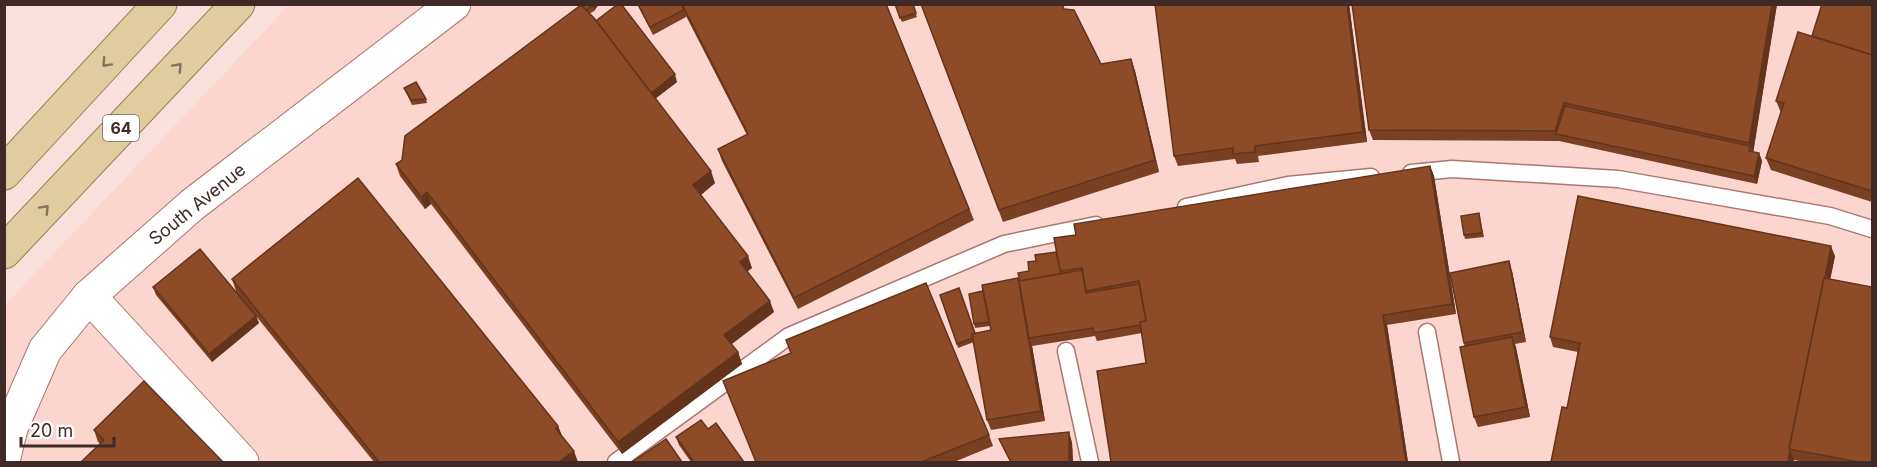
<svg xmlns="http://www.w3.org/2000/svg" width="1877" height="467" font-family="Inter,sans-serif">
<style>
.built{fill:#fcd5cf}
.lines{fill:none;stroke-linecap:round;stroke-linejoin:round}
.service-casing{stroke:#aa7771;stroke-width:19}
.minor-casing{stroke:#aa7771;stroke-width:35}
.primary-casing{stroke:#9b7e4b;stroke-width:35}
.service{stroke:#fff;stroke-width:16}
.minor{stroke:#fff;stroke-width:33}
.primary{stroke:#e0cd9f;stroke-width:33}
.wall{fill:#794022}
.shaded-wall{fill:#63341b}
.building{fill:#8d4b27;stroke:#63341b;stroke-width:1.5}
.oneway{stroke:#87735d}
.labels{text-anchor:middle;dominant-baseline:central;stroke-width:6;stroke-linejoin:round;paint-order:stroke}
.shield{fill:#fff;stroke:#796a68;stroke-width:1.5}
.shield-label{font-size:16px;font-weight:bold;fill:#3f2a27}
.street-label{font-size:18px;fill:#3f2a27;stroke:#fff}
</style>
<rect width="100%" height="100%" fill="#f8e1dd"/>
<polygon class="built" points="289,5 1872,5 1872,462 5,462 4,306"/>
<g class="lines">
<defs>
<g id="service">
<polyline points="1411,173 1452,169 1618,179 1830,216 1872,229"/>
<polyline points="1186,207 1288,185 1371,177"/>
<polyline points="1427,332 1451,462"/>
<polyline points="1066,351 1090,462"/>
<polyline points="616,462 789,336 1004,244 1096,225"/>
</g>
<g id="minor">
<polyline points="89,296 242,462"/>
<polyline points="4,457 11,428 45,350 89,296 192,205 454,4"/>
</g>
<g id="primary">
<polyline points="4,173 160,4"/>
<polyline points="4,252 238,4"/>
</g>
</defs>
<use href="#service" class="service-casing"/>
<use href="#minor" class="minor-casing"/>
<use href="#primary" class="primary-casing"/>
<use href="#service" class="service"/>
<use href="#minor" class="minor"/>
<use href="#primary" class="primary"/>
</g>
<g class="wall">
<polygon points="578,4 599,4 594,11 589,14 596,21 677,82 655,99 715,183 701,195 752,268 747,271 774,312 731,344 738,352 742,364 622,454 431,204 425,209 400,176 396,164 402,160 579,6"/>
<polygon points="637,4 886,4 974,220 798,309 722,161 718,149 747,135 686,16 686,17 653,35"/>
<polygon points="913,4 917,17 902,22 900,18"/>
<polygon points="921,4 1064,9 1101,64 1131,59 1135,71 1159,172 1003,222"/>
<polygon points="1155,4 1349,4 1367,142 1258,156 1259,162 1237,164 1235,159 1178,166 1174,156"/>
<polygon points="1777,4 1753,152 1759,153 1762,161 1757,184 1559,141 1373,140 1369,130"/>
<polygon points="1872,4 1872,202 1771,170 1766,158 1781,113 1776,101 1812,36"/>
<polygon points="404,88 426,99 427,103 412,105"/>
<polygon points="1430,166 1434,176 1456,314 1387,325 1408,462 1111,462 1146,363 1142,333 1097,341 1095,336 1032,346 1045,421 991,430 987,420 974,342 958,348 957,344 975,333 991,330 990,326 975,328 974,324 983,291 1019,281 1029,271 1036,261 1056,252 1076,235"/>
<polygon points="1479,213 1484,237 1465,239 1464,235"/>
<polygon points="1835,256 1830,279 1872,462 1804,462 1794,460 1793,462 1567,408 1578,352 1553,347 1550,337"/>
<polygon points="1512,271 1526,342 1515,344 1530,417 1478,427 1474,417 1464,343"/>
<polygon points="232,279 558,426 562,437 578,462 374,462 256,316 259,323 212,362 156,295 153,287 236,291"/>
<polygon points="786,340 989,435 993,446 954,462 756,462 723,381 791,353"/>
<polygon points="708,429 744,462 691,462 679,445 676,437"/>
<polygon points="94,430 223,462 101,444 98,442"/>
<polygon points="1069,432 1072,443 1073,462 1010,462 999,439"/>
</g>
<g class="shaded-wall">
<polygon points="594,4 599,4 594,11 593,6"/>
<polygon points="1347,4 1349,4 1367,142 1363,132"/>
<polygon points="1772,4 1777,4 1753,154 1749,143"/>
<polygon points="1131,59 1135,71 1159,172 1155,160"/>
<polygon points="675,74 677,82 652,101 650,93"/>
<polygon points="1564,103 1568,113 1556,134 1555,131"/>
<polygon points="1759,153 1762,161 1757,184 1754,176"/>
<polygon points="1430,166 1434,176 1456,314 1452,304"/>
<polygon points="711,171 715,183 698,197 693,185"/>
<polygon points="427,192 431,204 425,209 421,197"/>
<polygon points="1831,246 1835,256 1796,450 1790,449"/>
<polygon points="748,256 752,268 744,274 740,262"/>
<polygon points="1509,261 1512,271 1526,342 1523,332"/>
<polygon points="770,301 774,312 728,347 724,335"/>
<polygon points="1383,315 1387,325 1408,462 1406,462"/>
<polygon points="256,316 259,323 212,362 209,354"/>
<polygon points="1512,337 1516,347 1530,417 1526,407"/>
<polygon points="1029,338 1032,346 1045,421 1041,411"/>
<polygon points="738,352 742,364 622,454 618,442"/>
<polygon points="558,426 563,438 556,429"/>
<polygon points="1069,432 1072,443 1073,462 1069,462"/>
<polygon points="1790,450 1794,460 1793,462 1788,462"/>
<polygon points="574,451 578,462 559,462"/>
</g>
<g class="building">
<polygon points="579,4 594,4 586,10 581,5 580,5"/>
<polygon points="618,4 621,4 675,74 651,93 596,21"/>
<polygon points="638,4 681,4 684,10 650,27"/>
<polygon points="682,4 886,4 969,209 794,298 718,149 748,134"/>
<polygon points="895,4 913,4 916,13 900,18"/>
<polygon points="921,4 1062,4 1064,9 1074,10 1101,64 1131,59 1155,160 999,210"/>
<polygon points="1155,4 1347,4 1363,132 1255,146 1255,152 1233,154 1233,148 1174,156"/>
<polygon points="1352,4 1772,4 1749,143 1564,103 1555,131 1369,130"/>
<polygon points="1822,4 1872,4 1872,55 1812,36"/>
<polygon points="581,5 594,18 711,171 693,185 748,256 740,262 770,301 724,335 738,352 618,442 427,192 421,197 396,164 402,160 405,136"/>
<polygon points="1798,32 1872,55 1872,191 1766,158 1784,103 1776,101"/>
<polygon points="416,82 426,99 411,100 404,88"/>
<polygon points="1565,106 1750,146 1749,151 1759,153 1754,176 1556,134"/>
<polygon points="1430,166 1452,304 1383,315 1406,462 1111,462 1097,371 1146,363 1140,322 1146,321 1139,281 1086,291 1082,268 1060,271 1054,238 1076,235 1074,224"/>
<polygon points="358,178 558,426 556,429 574,451 559,462 379,462 232,279"/>
<polygon points="1578,196 1831,246 1825,278 1824,278 1789,449 1790,449 1788,462 1551,462 1562,407 1567,408 1580,343 1550,337"/>
<polygon points="1479,213 1482,233 1464,235 1461,216"/>
<polygon points="200,249 256,316 209,354 153,287"/>
<polygon points="1056,252 1061,274 1020,281 1018,273 1029,271 1028,262 1036,261 1035,255"/>
<polygon points="1509,261 1523,332 1464,343 1450,273"/>
<polygon points="1082,270 1086,293 1139,284 1146,321 1140,322 1140,325 1094,333 1093,328 1029,338 1019,281"/>
<polygon points="1018,278 1041,411 987,420 972,334 991,330 982,285"/>
<polygon points="1824,278 1872,287 1872,462 1859,462 1789,449"/>
<polygon points="926,283 989,435 921,462 756,462 723,381 791,353 786,340"/>
<polygon points="959,288 975,333 972,334 973,338 957,344 940,295"/>
<polygon points="983,291 989,322 974,324 969,294"/>
<polygon points="1512,337 1526,407 1474,417 1460,347"/>
<polygon points="144,381 223,462 81,462 104,440 94,430"/>
<polygon points="701,420 708,429 716,423 744,462 694,462 676,437"/>
<polygon points="1069,432 1069,462 1011,462 999,439"/>
<polygon points="666,439 682,462 632,462"/>
</g>
<defs><path id="oneway-chevron" d="M-2-3.5L2.5 0L-2 3.5" fill="none" stroke-width="1.6" stroke-linecap="round" stroke-linejoin="round" transform="scale(1.5)"/></defs>
<g class="oneway">
<use href="#oneway-chevron" transform="translate(106 63) rotate(133)"/>
<use href="#oneway-chevron" transform="translate(178 67) rotate(-47)"/>
<use href="#oneway-chevron" transform="translate(45 209) rotate(-47)"/>
</g>
<g class="labels">
<rect class="shield" x="103" y="115" width="36" height="26" rx="4.5"/>
<g class="shield-label">
<text x="121" y="128">64</text>
</g>
<g class="street-label">
<text transform="translate(197 204) rotate(-39)">South Avenue</text>
</g>
</g>
<rect width="1877" height="467" fill="none" stroke="#3f2a27" stroke-width="12"/>
<path d="M21 437v9h93v-9" fill="none" stroke="#3f2a27" stroke-width="3"/>
<text x="30" y="437" font-size="18" fill="#3f2a27" stroke="#ffffff" stroke-width="4.5" paint-order="stroke">20 m</text>
</svg>
